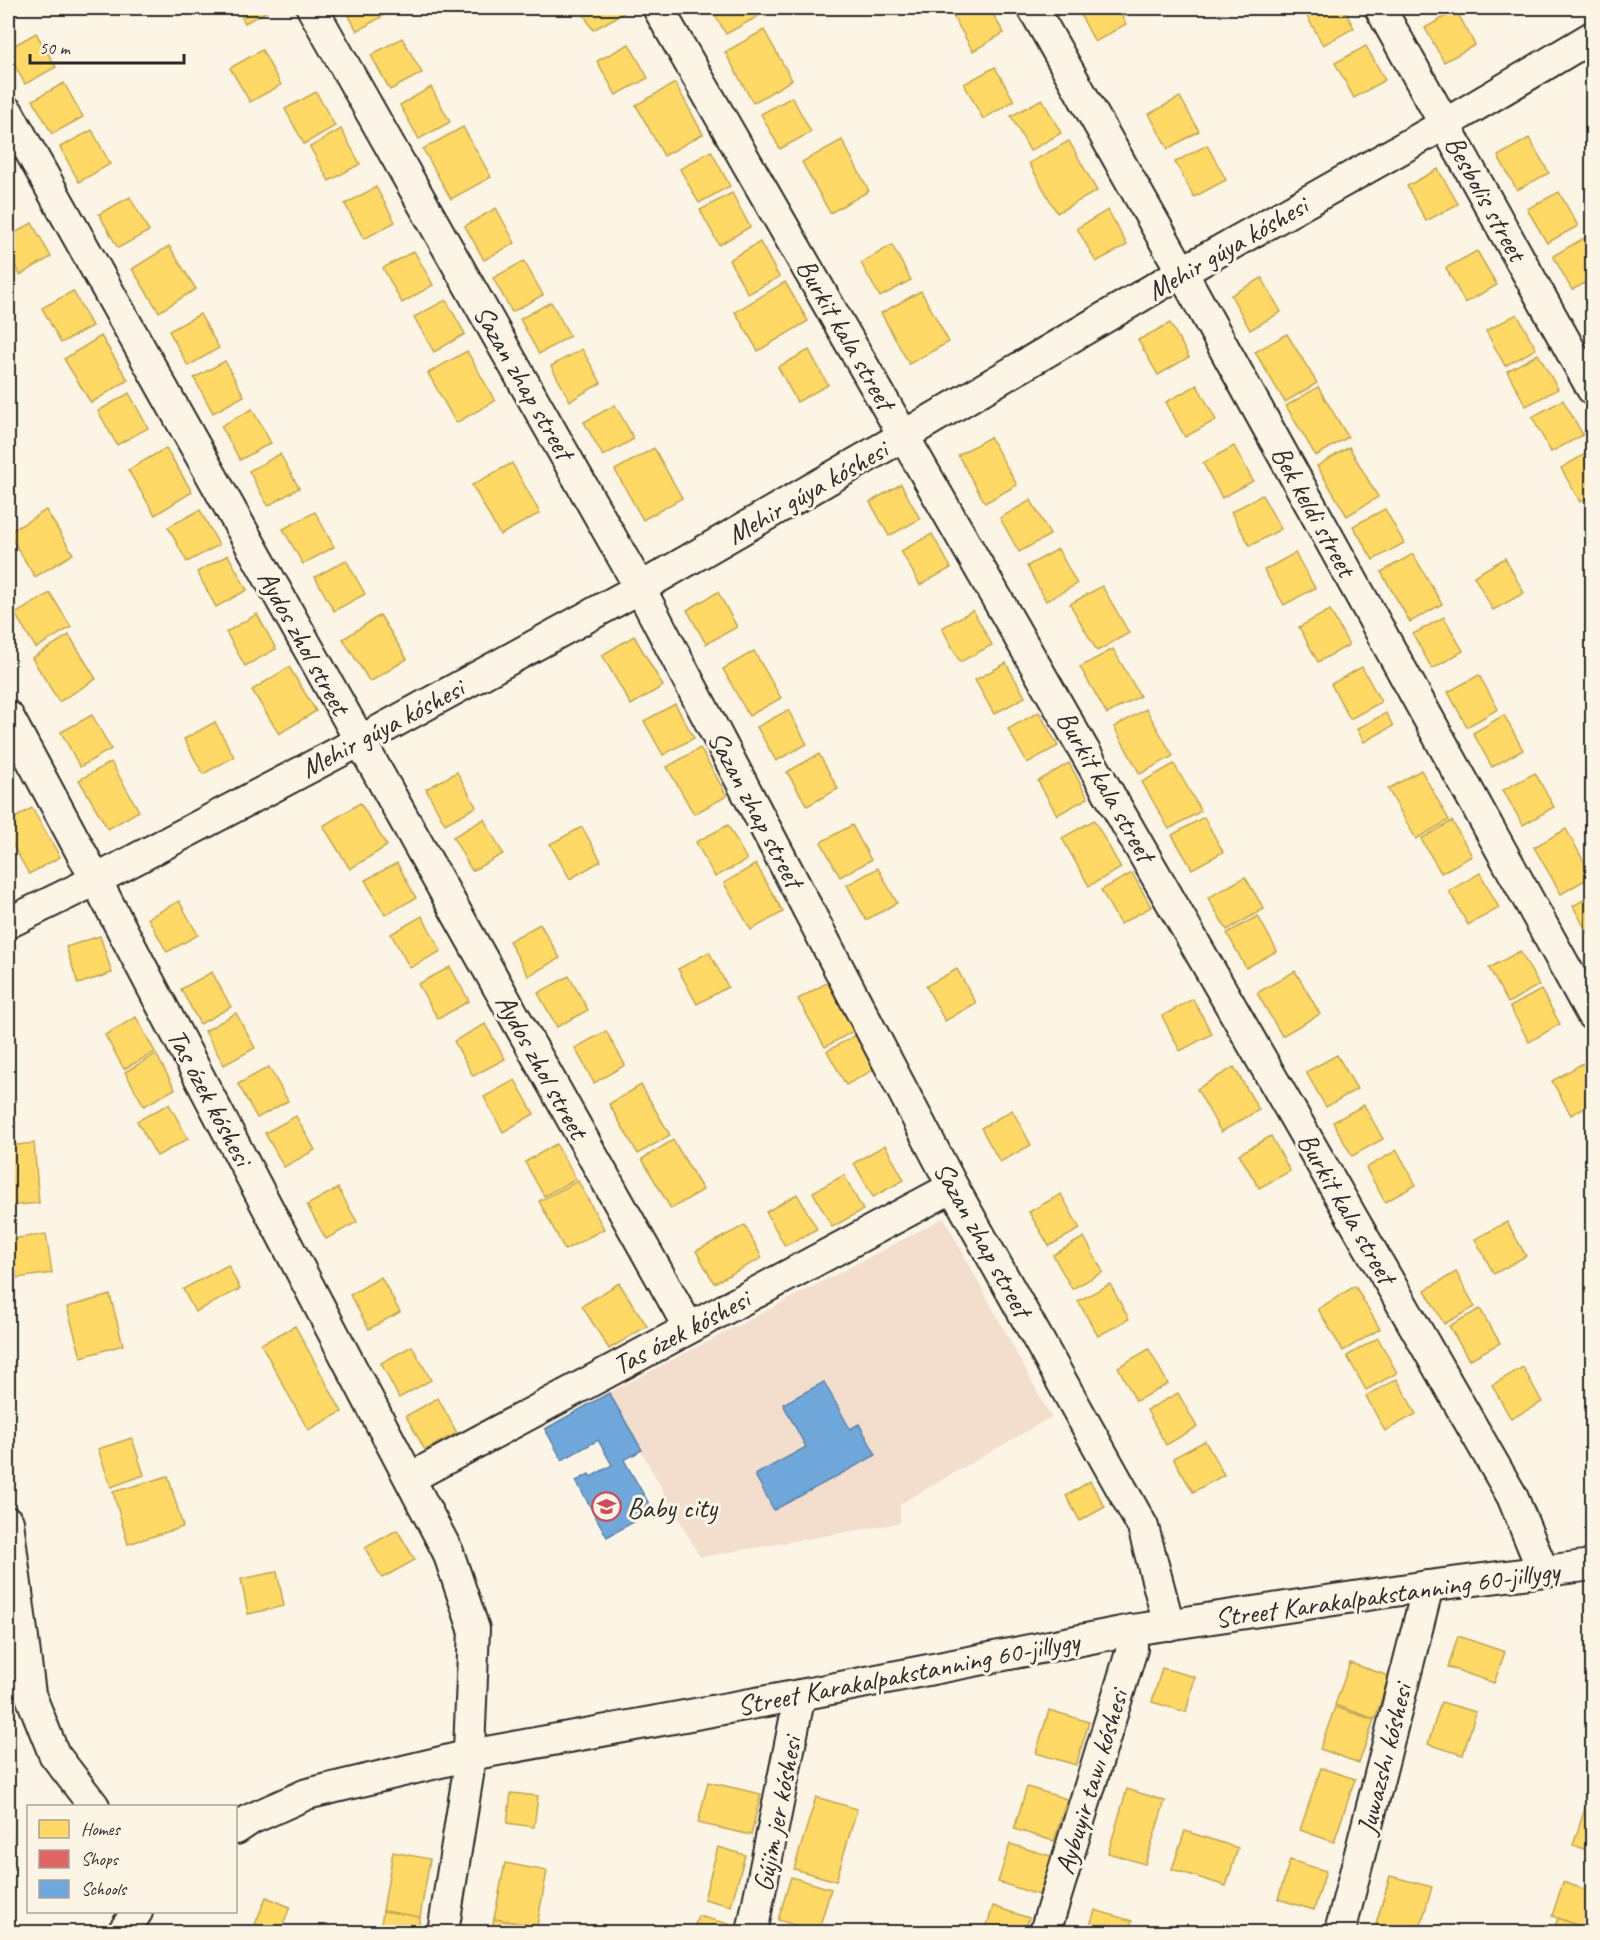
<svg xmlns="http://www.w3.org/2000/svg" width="1600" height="1940" font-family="Caveat,sans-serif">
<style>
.built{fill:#f3ddcd}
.homes{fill:#ffd966;stroke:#bfa554;stroke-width:1.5}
.shops{fill:#e06666;stroke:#aa5454;stroke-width:1.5}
.schools{fill:#6fa8dc;stroke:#5b82a7;stroke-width:1.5}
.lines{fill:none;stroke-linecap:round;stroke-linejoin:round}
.minor-casing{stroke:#2b2b2b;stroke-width:34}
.minor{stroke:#fcf5e5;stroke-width:30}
.labels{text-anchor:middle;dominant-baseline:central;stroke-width:6;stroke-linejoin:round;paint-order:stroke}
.street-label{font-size:28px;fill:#2b2b2b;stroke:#fcf5e5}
.poi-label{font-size:28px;fill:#2b2b2b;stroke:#fcf5e5;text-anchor:start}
</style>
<rect width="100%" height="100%" fill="#fcf5e5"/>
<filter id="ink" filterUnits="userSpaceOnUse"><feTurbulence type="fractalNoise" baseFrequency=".0167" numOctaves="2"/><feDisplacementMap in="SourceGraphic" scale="12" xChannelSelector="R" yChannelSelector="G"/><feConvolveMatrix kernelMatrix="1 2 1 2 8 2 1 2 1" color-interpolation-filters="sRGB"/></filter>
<g filter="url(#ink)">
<polygon class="built" points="944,1218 1051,1417 900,1504 900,1523 700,1557 609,1393"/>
<g class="homes">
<polygon points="237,8 273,8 245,23"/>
<polygon points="345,8 385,8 388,13 357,31"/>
<polygon points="580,8 621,8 624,13 593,30"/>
<polygon points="711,8 752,8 757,17 726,34"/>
<polygon points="969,8 989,8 1004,33 973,51 953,16"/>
<polygon points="1077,8 1117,8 1126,24 1095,42"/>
<polygon points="1309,8 1343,8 1354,28 1323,45 1304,11"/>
<polygon points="1456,10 1475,45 1444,62 1425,28"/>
<polygon points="764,30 792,80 753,103 725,52"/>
<polygon points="36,33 56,67 25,84 8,53 8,49"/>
<polygon points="402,38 422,73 390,90 371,55"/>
<polygon points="629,44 648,78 616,95 597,61"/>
<polygon points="1366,46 1385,80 1354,98 1335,63"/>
<polygon points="262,50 281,85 250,102 230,68"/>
<polygon points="995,67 1014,101 983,119 964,84"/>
<polygon points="64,83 83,117 52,134 33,100"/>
<polygon points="675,83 703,134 664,156 636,105"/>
<polygon points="431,87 450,122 419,139 400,105"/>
<polygon points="316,92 335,126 304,144 285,109"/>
<polygon points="792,97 811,132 780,149 761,114"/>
<polygon points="1180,97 1199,131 1168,149 1149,114"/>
<polygon points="1042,99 1061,133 1030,151 1011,116"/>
<polygon points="463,127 491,177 451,199 423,149"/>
<polygon points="341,129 360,164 329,181 310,147"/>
<polygon points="92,130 110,164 79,182 60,147"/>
<polygon points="1529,138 1549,173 1517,190 1498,156"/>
<polygon points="842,140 869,191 830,213 802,162"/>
<polygon points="1069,141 1097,191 1057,213 1029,163"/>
<polygon points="1207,145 1226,180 1194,197 1175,162"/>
<polygon points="711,151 730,186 699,203 680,169"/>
<polygon points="1438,169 1458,204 1426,221 1407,186"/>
<polygon points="376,187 395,222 364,239 345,204"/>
<polygon points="1559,192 1578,226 1547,243 1527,209"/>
<polygon points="732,193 750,227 719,245 700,210"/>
<polygon points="130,197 149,231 118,248 99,214"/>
<polygon points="496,208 515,243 484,260 465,226"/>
<polygon points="1108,210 1127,245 1096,262 1077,228"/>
<polygon points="32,223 51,257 20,275 8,252 8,237"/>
<polygon points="1584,238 1592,253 1592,279 1572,290 1553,256"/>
<polygon points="760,242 779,277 748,294 729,260"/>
<polygon points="892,245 911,280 880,297 861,263"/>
<polygon points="169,246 196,289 159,312 132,269"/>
<polygon points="414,251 433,285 402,303 383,268"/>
<polygon points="1477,251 1497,285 1465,303 1446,268"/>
<polygon points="524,261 543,295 512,312 493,278"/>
<polygon points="1262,278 1281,312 1250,330 1231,295"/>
<polygon points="785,282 808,321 758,351 735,312"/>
<polygon points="73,291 92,326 61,343 42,308"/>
<polygon points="921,291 949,342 909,364 881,313"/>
<polygon points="446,300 465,334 434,352 414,317"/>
<polygon points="551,302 570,336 539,354 520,319"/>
<polygon points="1592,302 1592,322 1584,307"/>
<polygon points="200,314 219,348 188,366 169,331"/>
<polygon points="1517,314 1536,349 1505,366 1486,331"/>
<polygon points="1170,323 1189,357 1158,375 1138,340"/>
<polygon points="1287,334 1317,383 1285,402 1255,352"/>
<polygon points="101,336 128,380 91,403 64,359"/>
<polygon points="582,349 601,383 570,401 551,366"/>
<polygon points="809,350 828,385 797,402 778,367"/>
<polygon points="467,351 495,401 456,423 428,373"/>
<polygon points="1538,354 1558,389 1526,406 1507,371"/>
<polygon points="225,361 244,396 213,413 194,378"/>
<polygon points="1197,385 1216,420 1185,437 1166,402"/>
<polygon points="1318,387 1348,437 1316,456 1286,406"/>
<polygon points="129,393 148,428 117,445 98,411"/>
<polygon points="1563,400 1583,435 1551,452 1532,417"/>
<polygon points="615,405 634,439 603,456 584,422"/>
<polygon points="252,409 271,443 240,460 221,426"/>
<polygon points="990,437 1017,485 985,503 958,455"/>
<polygon points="1234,446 1253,481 1222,498 1203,463"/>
<polygon points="1349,447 1378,497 1347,516 1317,466"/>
<polygon points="166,448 192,492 155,515 128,470"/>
<polygon points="654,448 682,498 643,520 615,470"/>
<polygon points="1592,450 1592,496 1580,502 1561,468"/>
<polygon points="280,454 299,488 268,506 249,471"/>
<polygon points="512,463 540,513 500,535 472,485"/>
<polygon points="901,484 920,519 889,536 870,502"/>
<polygon points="1262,495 1281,529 1250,546 1231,512"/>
<polygon points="1031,500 1050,535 1019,552 1000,518"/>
<polygon points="1385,509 1404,543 1373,560 1353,526"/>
<polygon points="46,510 73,554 35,577 8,533"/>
<polygon points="200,510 219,545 187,562 168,527"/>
<polygon points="315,512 334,547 303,564 283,529"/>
<polygon points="932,534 951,568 920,585 901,551"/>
<polygon points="1058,549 1077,584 1046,601 1027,566"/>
<polygon points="1295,553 1315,588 1284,605 1264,570"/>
<polygon points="1413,554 1442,604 1410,622 1381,572"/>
<polygon points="228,555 247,590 216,607 197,572"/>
<polygon points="1505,558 1524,593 1493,610 1474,576"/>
<polygon points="346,560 365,594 334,611 315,577"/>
<polygon points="1102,586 1129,633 1097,651 1070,604"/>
<polygon points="718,592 737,627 706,644 687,610"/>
<polygon points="50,593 71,627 36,648 15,614"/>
<polygon points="973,610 992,645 960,662 942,628"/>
<polygon points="1330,610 1349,645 1318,662 1299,627"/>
<polygon points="257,614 276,649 245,666 226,632"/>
<polygon points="380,615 407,659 370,682 343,639"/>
<polygon points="1444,617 1463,651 1432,669 1413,634"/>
<polygon points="69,635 96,679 59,702 32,658"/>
<polygon points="634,636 663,686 631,705 602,655"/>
<polygon points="1113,649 1140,696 1107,714 1080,667"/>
<polygon points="754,651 781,698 749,716 723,669"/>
<polygon points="1006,663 1025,697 994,714 975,680"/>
<polygon points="289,667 316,711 279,734 252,690"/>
<polygon points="1362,667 1381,702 1350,719 1331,684"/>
<polygon points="1479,675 1498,709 1467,727 1448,692"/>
<polygon points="675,704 694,738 663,755 644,721"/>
<polygon points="1146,709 1173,756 1140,774 1114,727"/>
<polygon points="788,710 807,744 776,761 757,727"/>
<polygon points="1039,712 1058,746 1027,763 1008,729"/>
<polygon points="1386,713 1393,726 1364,742 1357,729"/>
<polygon points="92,715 111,749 80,767 61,732"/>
<polygon points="1504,715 1523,750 1492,767 1473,733"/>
<polygon points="215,722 234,757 203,774 184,739"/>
<polygon points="700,748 727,796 694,814 667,767"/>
<polygon points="819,754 838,789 807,806 787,772"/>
<polygon points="111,762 139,811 108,829 79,780"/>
<polygon points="1069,763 1088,798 1057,815 1038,781"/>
<polygon points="1174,764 1201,811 1169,829 1142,782"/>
<polygon points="1421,770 1449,820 1416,839 1388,789"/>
<polygon points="457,772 476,807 445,824 426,789"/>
<polygon points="1535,773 1554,807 1523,825 1503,790"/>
<polygon points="360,803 387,846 350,869 323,826"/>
<polygon points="32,808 60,857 29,874 8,837 8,822"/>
<polygon points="1204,817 1223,852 1192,869 1172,835"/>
<polygon points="484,819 503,854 472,871 453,837"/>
<polygon points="1094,820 1121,868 1089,886 1062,838"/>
<polygon points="1452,821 1472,856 1441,873 1421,839"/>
<polygon points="728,825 747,860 715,877 696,842"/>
<polygon points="852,825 871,860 840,877 821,842"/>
<polygon points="582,827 601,861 570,879 550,844"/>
<polygon points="1566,829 1592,876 1561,894 1534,847"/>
<polygon points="397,863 416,898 385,915 365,880"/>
<polygon points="756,864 783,912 751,930 724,883"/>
<polygon points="878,868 897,903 866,920 847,885"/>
<polygon points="1132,873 1151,907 1120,924 1101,890"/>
<polygon points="1480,873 1499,908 1468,925 1449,891"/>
<polygon points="1245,877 1264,909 1227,930 1208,898"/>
<polygon points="1592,895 1592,941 1573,906"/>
<polygon points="179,901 198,935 167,952 148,918"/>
<polygon points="422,916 441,951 410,968 391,934"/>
<polygon points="1258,916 1277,951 1246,968 1227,933"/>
<polygon points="540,924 560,958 528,976 509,941"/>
<polygon points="100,936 112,973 78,984 66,947"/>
<polygon points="1520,951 1539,985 1508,1003 1489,968"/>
<polygon points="709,952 728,987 697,1004 678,969"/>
<polygon points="450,967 469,1001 438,1019 418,984"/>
<polygon points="957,969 976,1003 945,1021 926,986"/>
<polygon points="1295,971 1320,1014 1282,1036 1257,993"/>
<polygon points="212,972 231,1007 200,1024 181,989"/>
<polygon points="569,976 588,1010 557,1027 538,993"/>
<polygon points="830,981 857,1029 825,1047 798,999"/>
<polygon points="1541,990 1560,1024 1529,1042 1510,1007"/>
<polygon points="1193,999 1212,1034 1180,1051 1162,1016"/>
<polygon points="236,1013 255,1048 224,1065 205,1031"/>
<polygon points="136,1017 155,1052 124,1069 105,1035"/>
<polygon points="485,1024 505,1059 473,1076 454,1041"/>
<polygon points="606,1031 625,1065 594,1083 575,1048"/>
<polygon points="858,1034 877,1068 846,1085 827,1051"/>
<polygon points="156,1054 175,1089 144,1106 125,1072"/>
<polygon points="1337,1055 1357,1089 1326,1107 1306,1072"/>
<polygon points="1583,1063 1592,1081 1592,1103 1571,1115 1552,1081"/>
<polygon points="269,1067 288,1101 257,1118 238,1084"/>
<polygon points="1234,1067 1259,1110 1221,1132 1197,1089"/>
<polygon points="515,1080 534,1114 503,1132 484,1097"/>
<polygon points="641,1085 670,1135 638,1154 609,1104"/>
<polygon points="169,1104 188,1139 157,1156 137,1121"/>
<polygon points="1364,1105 1383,1139 1352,1156 1333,1122"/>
<polygon points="1012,1110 1031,1145 1000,1162 981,1128"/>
<polygon points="296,1116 315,1150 284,1167 265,1133"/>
<polygon points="1271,1136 1290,1171 1259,1188 1239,1154"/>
<polygon points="673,1140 703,1190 671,1209 642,1159"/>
<polygon points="34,1143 39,1203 8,1206 8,1146"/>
<polygon points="556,1144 576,1179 544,1196 525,1162"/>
<polygon points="885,1145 904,1180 873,1197 854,1163"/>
<polygon points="1397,1150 1416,1185 1385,1202 1366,1168"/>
<polygon points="844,1175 863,1210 832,1227 813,1192"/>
<polygon points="578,1181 604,1229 565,1250 539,1201"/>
<polygon points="338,1188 357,1222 326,1239 307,1205"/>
<polygon points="797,1194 817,1229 785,1246 766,1212"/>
<polygon points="1061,1194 1080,1229 1049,1246 1029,1212"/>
<polygon points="1507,1222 1526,1256 1494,1274 1475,1239"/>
<polygon points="745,1225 762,1258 714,1283 696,1251"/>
<polygon points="46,1234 52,1273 17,1278 11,1239"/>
<polygon points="1084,1237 1103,1272 1072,1289 1053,1255"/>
<polygon points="228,1265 240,1289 195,1312 183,1289"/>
<polygon points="1456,1272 1475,1307 1444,1324 1425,1290"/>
<polygon points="381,1277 400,1312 369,1329 350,1295"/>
<polygon points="619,1283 647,1326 609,1349 582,1306"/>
<polygon points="1110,1284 1129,1319 1098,1336 1078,1301"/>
<polygon points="1355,1286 1380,1329 1343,1351 1318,1309"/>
<polygon points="110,1295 123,1345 81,1357 67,1307"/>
<polygon points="1480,1309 1500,1343 1469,1360 1449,1326"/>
<polygon points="295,1326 342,1412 308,1430 261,1344"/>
<polygon points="1378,1338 1397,1373 1366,1390 1347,1356"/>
<polygon points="412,1346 431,1380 399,1398 381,1363"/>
<polygon points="1149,1349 1168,1384 1136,1401 1118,1367"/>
<polygon points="1523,1367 1542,1402 1511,1419 1492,1385"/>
<polygon points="1397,1379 1416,1414 1385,1431 1366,1396"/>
<polygon points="1178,1393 1197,1427 1166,1445 1147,1410"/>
<polygon points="438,1398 457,1433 425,1450 406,1416"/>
<polygon points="132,1438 144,1475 111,1487 98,1449"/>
<polygon points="1205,1441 1224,1475 1193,1492 1173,1458"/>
<polygon points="168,1476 183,1527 128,1544 113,1492"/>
<polygon points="1090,1481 1105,1507 1080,1521 1066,1496"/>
<polygon points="397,1530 415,1560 382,1578 365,1548"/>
<polygon points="277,1572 284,1606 248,1614 241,1579"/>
<polygon points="1458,1636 1505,1652 1494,1683 1448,1667"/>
<polygon points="1350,1663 1389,1676 1375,1719 1335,1705"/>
<polygon points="1162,1668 1195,1677 1186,1712 1152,1702"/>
<polygon points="1441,1702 1476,1712 1463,1755 1428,1744"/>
<polygon points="1335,1707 1374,1720 1359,1763 1320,1749"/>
<polygon points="1049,1710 1089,1722 1076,1765 1036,1753"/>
<polygon points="1321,1768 1355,1779 1334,1842 1300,1830"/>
<polygon points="708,1782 761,1794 751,1835 698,1823"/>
<polygon points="1027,1787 1067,1799 1054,1841 1014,1829"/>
<polygon points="1127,1789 1165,1801 1145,1864 1108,1853"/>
<polygon points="511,1793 538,1796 534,1827 507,1823"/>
<polygon points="816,1797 857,1809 836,1881 794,1869"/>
<polygon points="1588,1799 1592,1800 1592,1852 1573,1845"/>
<polygon points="1185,1831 1238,1848 1226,1886 1172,1869"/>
<polygon points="1010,1844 1051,1856 1039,1895 998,1882"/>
<polygon points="718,1847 745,1855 731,1906 704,1899"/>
<polygon points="393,1852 430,1859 420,1917 383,1911"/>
<polygon points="1290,1860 1326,1871 1314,1910 1278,1899"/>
<polygon points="505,1863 547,1871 537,1926 494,1919"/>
<polygon points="1390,1876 1432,1887 1419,1932 1406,1932 1376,1924"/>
<polygon points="791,1877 831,1889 818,1932 778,1920"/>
<polygon points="1563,1882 1592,1892 1591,1930 1552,1916"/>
<polygon points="266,1897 290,1907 280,1932 252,1932"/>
<polygon points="993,1906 1029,1918 1024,1932 985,1932"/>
<polygon points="1095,1910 1132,1921 1128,1932 1088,1932"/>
<polygon points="383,1911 420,1917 417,1932 380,1932"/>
<polygon points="698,1916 729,1924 726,1932 693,1932"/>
<polygon points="1558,1918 1591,1930 1590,1932 1553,1932"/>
<polygon points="494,1919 537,1926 535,1932 491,1932"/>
</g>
<polygon class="shops" points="8,1793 12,1843 8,1843"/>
<g class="schools">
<polygon points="824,1382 850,1429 859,1424 876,1455 774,1510 755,1475 806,1447 783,1404"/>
<polygon points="609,1393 642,1450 624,1460 653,1511 607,1537 576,1481 589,1474 591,1477 612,1465 598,1440 562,1460 545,1429"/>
</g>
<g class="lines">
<defs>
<g id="minor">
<polyline points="312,8 640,588 953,1187 1143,1527 1169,1625"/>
<polyline points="658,8 1512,1496 1543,1571"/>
<polyline points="1033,8 1182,272 1592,1015"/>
<polyline points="1380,8 1592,389"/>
<polyline points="8,112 689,1328"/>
<polyline points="8,716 96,880 448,1552 474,1629 468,1775 443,1932"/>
<polyline points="8,923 96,880 360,741 640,588 905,435 1182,272 1445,124 1592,37"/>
<polyline points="410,1478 953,1187"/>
<polyline points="8,1522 30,1694 54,1754 94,1806"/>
<polyline points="236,1829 251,1819 307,1794 470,1755 800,1695 1132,1630 1428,1586 1592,1565"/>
<polyline points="123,1932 137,1912"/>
<polyline points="752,1932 800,1695"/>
<polyline points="1045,1932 1132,1649 1132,1630"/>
<polyline points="1340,1932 1428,1586"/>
</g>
</defs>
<use href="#minor" class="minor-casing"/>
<use href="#minor" class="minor"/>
</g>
</g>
<defs>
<symbol id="school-ring" viewBox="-11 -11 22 22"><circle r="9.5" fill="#fcf5e5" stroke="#d1495b" stroke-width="1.5"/><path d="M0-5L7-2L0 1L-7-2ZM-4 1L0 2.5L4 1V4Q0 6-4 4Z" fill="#d1495b"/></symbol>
</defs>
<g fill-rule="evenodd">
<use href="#school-ring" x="590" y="1490" width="33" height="33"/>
</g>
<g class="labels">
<g class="street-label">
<text transform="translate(1486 198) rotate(61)">Besbolis street</text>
<text transform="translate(1227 248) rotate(-30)">Mehir gúyа kóshesi</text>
<text transform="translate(846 334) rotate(60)">Burkit kala street</text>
<text transform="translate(524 382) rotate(60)">Sazan zhap street</text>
<text transform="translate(807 492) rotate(-30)">Mehir gúyа kóshesi</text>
<text transform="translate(1314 511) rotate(61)">Bek keldi street</text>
<text transform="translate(304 642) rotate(61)">Aydos zhol street</text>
<text transform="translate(382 728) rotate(-28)">Mehir gúyа kóshesi</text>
<text transform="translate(1106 786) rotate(60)">Burkit kala street</text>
<text transform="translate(756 809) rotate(62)">Sazan zhap street</text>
<text transform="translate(542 1066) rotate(61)">Aydos zhol street</text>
<text transform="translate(210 1097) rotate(62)">Tas ózek kóshesi</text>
<text transform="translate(1347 1208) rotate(60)">Burkit kala street</text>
<text transform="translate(983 1239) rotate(61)">Sazan zhap street</text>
<text transform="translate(681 1332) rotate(-28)">Tas ózek kóshesi</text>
<text transform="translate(1387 1594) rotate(-8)">Street Karakalpakstanning 60-jillygy</text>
<text transform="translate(908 1673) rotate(-11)">Street Karakalpakstanning 60-jillygy</text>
<text transform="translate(1384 1759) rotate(-76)">Juwazshı kóshesi</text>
<text transform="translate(1091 1782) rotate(-73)">Aybuyir tawı kóshesi</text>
<text transform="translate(777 1814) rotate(-79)">Gújim jer kóshesi</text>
</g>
<g class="poi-label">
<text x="627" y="1507">Baby city</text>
</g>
</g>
<rect width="1600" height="1940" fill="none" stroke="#fcf5e5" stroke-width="30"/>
<rect x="15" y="15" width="1570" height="1910" fill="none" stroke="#2b2b2b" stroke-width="2" filter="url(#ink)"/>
<rect x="27" y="1805" width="210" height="108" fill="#fcf5e5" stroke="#a8a49b" stroke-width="1.5"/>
<rect x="39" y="1820" width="30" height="18" fill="#ffd966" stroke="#a8a49b" stroke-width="1.5"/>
<text x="81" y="1835" font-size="18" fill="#2b2b2b">Homes</text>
<rect x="39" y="1850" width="30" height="18" fill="#e06666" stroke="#a8a49b" stroke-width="1.5"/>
<text x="81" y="1865" font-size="18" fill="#2b2b2b">Shops</text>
<rect x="39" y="1880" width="30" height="18" fill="#6fa8dc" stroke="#a8a49b" stroke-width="1.5"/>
<text x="81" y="1895" font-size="18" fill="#2b2b2b">Schools</text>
<path d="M30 54v9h154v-9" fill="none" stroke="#2b2b2b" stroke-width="3"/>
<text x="39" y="54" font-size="18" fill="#2b2b2b" stroke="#fcf5e5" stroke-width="4.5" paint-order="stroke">50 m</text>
</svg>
